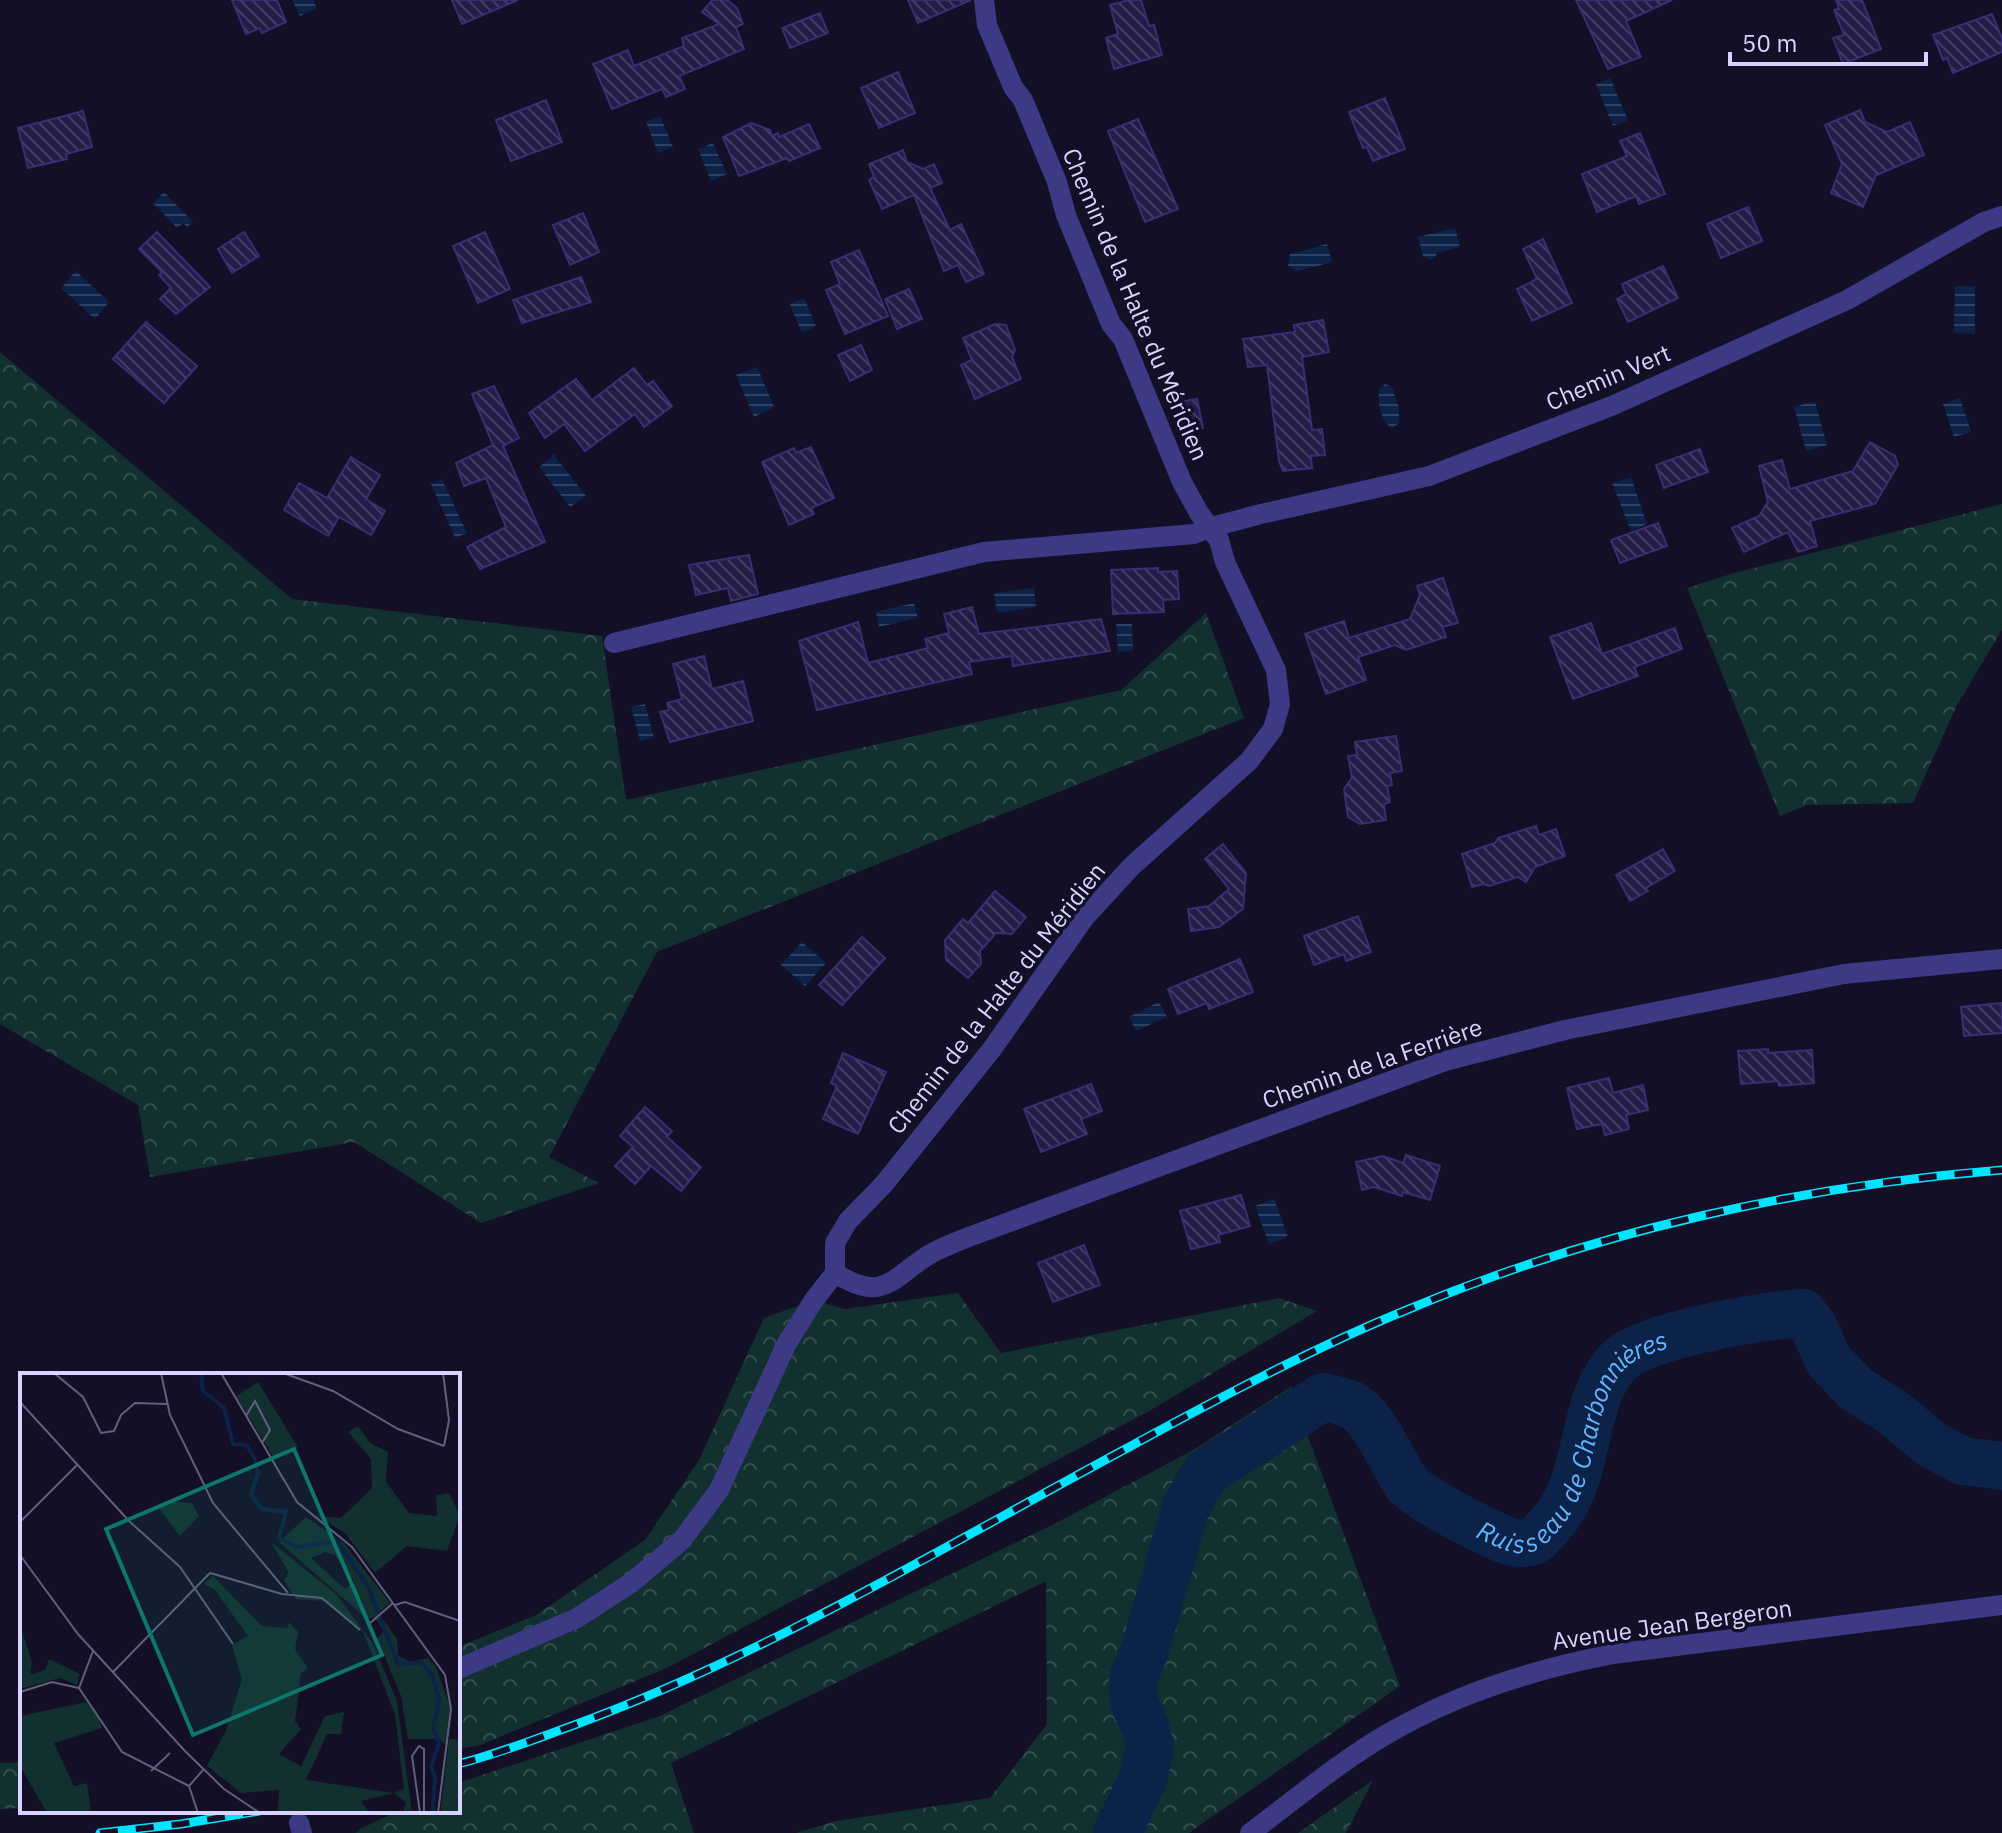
<svg xmlns="http://www.w3.org/2000/svg" width="2002" height="1833" font-family="'IBM Plex Sans',sans-serif">
<style>
.forest{fill:url(#forest-crowns)}
.water{fill:url(#water-rules)}
.lines{fill:none;stroke-linecap:round;stroke-linejoin:round}
.river{stroke:#0c2248;stroke-width:48}
.building{fill:url(#building-back-hatch);stroke:#3b2d73;stroke-width:2}
.minor{stroke:#3d3a85;stroke-width:20}
.rail-casing{stroke:#00e5ff;stroke-width:9}
.rail{stroke:#130f26;stroke-width:6;stroke-dasharray:18;stroke-linecap:butt}
.labels{text-anchor:middle;dominant-baseline:central;stroke-width:7;stroke-linejoin:round;paint-order:stroke}
.street-label{font-size:24px;fill:#d9d4ff;stroke:#130f26}
.water-label{font-size:26px;font-style:italic;fill:#62b6ff;stroke:#130f26}
.inset-river{fill:none;stroke:#0c2248;stroke-width:4}
.inset-road{fill:none;stroke:#625e7d;stroke-width:2}
.view{fill:#0f766e;fill-opacity:0.15;stroke:#0f766e;stroke-width:4}
.inset-edge{fill:none;stroke:#d9d4ff;stroke-width:4}
</style>
<defs>
<pattern id="forest-crowns" width="20" height="18" patternUnits="userSpaceOnUse" patternTransform="scale(2)"><rect width="20" height="18" fill="#12302f"/><path d="M2 6a3 3 0 1 1 6 0M12 15a3 3 0 1 1 6 0" fill="none" stroke="#344d4e"/></pattern>
<pattern id="water-rules" width="6" height="5" patternUnits="userSpaceOnUse" patternTransform="scale(2)"><rect width="6" height="5" fill="#0c2248"/><path d="M0 2.5h6" fill="none" stroke="#2f4163"/></pattern>
<pattern id="building-back-hatch" width="6" height="6" patternUnits="userSpaceOnUse" patternTransform="scale(2)"><rect width="6" height="6" fill="#241b47"/><path d="M-1 5l2 2M0 0l6 6M5-1l2 2" fill="none" stroke="#433b63"/></pattern>
</defs>
<rect width="100%" height="100%" fill="#130f26"/>
<g class="forest">
<polygon points="0,352 292,599 602,636 626,800 1121,690 1206,613 1244,718 657,952 549,1157 599,1183 481,1223 354,1142 150,1177 138,1105 0,1024"/>
<polygon points="2002,504 2002,630 1957,705 1913,803 1807,805 1780,816 1687,588 1734,573"/>
<polygon points="958,1293 1001,1353 1279,1298 1317,1311 1151,1410 667,1668 480,1745 458,1749 458,1647 536,1615 645,1540 699,1460 764,1318 814,1300 845,1309"/>
<polygon points="1292,1386 1306,1431 1400,1686 1189,1833 796,1833 836,1821 990,1798 1047,1724 1046,1581 671,1763 694,1833 356,1833 360,1829 398,1811 458,1811 458,1783 660,1716 1056,1523 1193,1450"/>
<polygon points="22,1762 22,1808 0,1809 0,1763"/>
<polygon points="1373,1780 1346,1833 1298,1833"/>
</g>
<g class="water">
<polygon points="292,0 313,0 317,8 300,16"/>
<polygon points="1610,78 1628,120 1613,126 1596,84"/>
<polygon points="660,116 673,147 658,153 646,122"/>
<polygon points="713,143 727,174 711,181 698,149"/>
<polygon points="164,192 193,222 187,227 183,223 177,228 153,203"/>
<polygon points="1455,228 1460,247 1437,253 1435,258 1431,260 1423,256 1418,237"/>
<polygon points="1327,244 1332,262 1295,272 1294,269 1288,266 1290,254"/>
<polygon points="76,271 109,302 95,319 61,288"/>
<polygon points="1955,286 1975,286 1975,334 1954,333"/>
<polygon points="804,298 816,326 802,333 790,304"/>
<polygon points="757,367 774,407 754,417 736,375"/>
<path d="M1385,384L1392,387L1399,408V423L1392,428C1379,420 1378,403 1379,389Z"/>
<polygon points="1960,398 1971,432 1954,437 1943,404"/>
<polygon points="1815,401 1827,445 1806,451 1794,407"/>
<polygon points="554,455 586,496 570,507 539,467"/>
<polygon points="1631,477 1647,524 1631,531 1612,483"/>
<polygon points="442,479 467,533 455,538 431,484"/>
<polygon points="1034,588 1036,607 997,613 994,593"/>
<polygon points="914,603 918,618 879,627 876,612"/>
<polygon points="1116,624 1132,624 1133,651 1118,652"/>
<polygon points="645,704 654,738 640,741 631,707"/>
<polygon points="802,942 826,963 805,986 781,965"/>
<polygon points="1159,1002 1167,1017 1136,1031 1129,1017"/>
<polygon points="1274,1199 1288,1237 1269,1244 1255,1206"/>
</g>
<g class="lines">
<path class="river" id="s1" d="M1117,1833L1143,1779L1150,1748L1145,1726L1134,1703L1133,1678L1144,1653L1186,1507L1205,1473L1323,1397C1332,1399 1343,1401 1352,1405C1376,1418 1391,1462 1407,1484C1418,1498 1494,1537 1512,1542C1518,1544 1525,1543 1530,1542C1538,1540 1543,1532 1548,1527C1595,1479 1577,1398 1622,1358C1648,1335 1766,1315 1803,1313L1814,1328L1829,1361L1856,1389L1894,1413L1931,1444L1963,1461L2002,1466"/>
</g>
<g class="building">
<polygon points="232,0 277,0 286,22 262,33 260,28 246,34"/>
<polygon points="452,0 518,0 462,24"/>
<polygon points="712,0 727,0 737,8 743,24 736,27 744,49 679,76 685,89 666,97 662,89 612,109 593,64 628,50 634,66 684,46 682,38 719,24 702,12"/>
<polygon points="908,0 971,0 918,23"/>
<polygon points="1129,0 1141,0 1149,26 1154,25 1162,55 1114,69 1106,38 1118,34 1110,5"/>
<polygon points="1576,0 1672,0 1626,21 1641,57 1608,69"/>
<polygon points="1836,0 1862,0 1881,49 1843,64 1833,38 1844,35 1834,10 1839,9"/>
<polygon points="820,13 828,33 790,48 782,28"/>
<polygon points="1992,14 2002,38 2002,52 1953,73 1947,58 1943,60 1933,35"/>
<polygon points="898,72 915,113 879,128 861,88"/>
<polygon points="1385,98 1405,149 1373,161 1367,147 1363,148 1349,112"/>
<polygon points="546,100 562,142 511,161 496,120"/>
<polygon points="1860,110 1865,122 1887,132 1910,122 1924,155 1876,175 1863,207 1831,193 1842,164 1825,125"/>
<polygon points="83,111 92,147 66,154 67,159 28,168 18,128"/>
<polygon points="1138,119 1178,209 1145,222 1108,131"/>
<polygon points="751,123 770,130 772,136 778,133 779,137 809,124 820,148 789,161 787,158 739,176 723,137"/>
<polygon points="1640,133 1665,194 1639,204 1636,196 1597,212 1582,174 1627,156 1620,141"/>
<polygon points="903,150 907,162 923,169 934,164 942,183 930,188 950,230 961,224 984,274 966,282 958,265 944,271 914,195 882,209 869,180 874,177 869,164"/>
<polygon points="1748,207 1762,241 1721,258 1707,224"/>
<polygon points="583,213 599,252 570,265 553,225"/>
<polygon points="157,232 210,287 176,314 160,299 171,288 159,275 162,272 139,249"/>
<polygon points="244,232 259,256 232,273 218,249"/>
<polygon points="485,232 510,289 478,303 453,246"/>
<polygon points="1543,239 1572,303 1532,321 1517,289 1537,279 1523,249"/>
<polygon points="859,250 888,316 845,334 826,290 840,284 831,262"/>
<polygon points="1663,266 1678,298 1628,322 1617,299 1626,294 1622,284"/>
<polygon points="581,277 591,302 522,323 513,300"/>
<polygon points="909,289 922,319 897,329 885,299"/>
<polygon points="1323,320 1329,352 1302,357 1312,430 1322,429 1325,455 1311,456 1312,468 1283,471 1279,461 1267,365 1248,367 1243,339 1295,332 1294,325"/>
<polygon points="146,322 197,366 164,403 113,359"/>
<polygon points="995,324 1006,325 1015,350 1012,357 1021,379 975,399 961,365 972,360 963,338"/>
<polygon points="861,345 872,370 850,381 838,355"/>
<polygon points="634,368 647,385 653,381 672,406 644,427 635,414 585,451 564,424 545,438 529,413 576,379 592,400"/>
<polygon points="494,386 519,438 503,446 545,542 480,569 467,547 506,527 486,478 464,486 456,463 493,445 472,394"/>
<polygon points="1197,399 1203,428 1181,432 1173,403"/>
<polygon points="1870,442 1895,456 1898,465 1875,504 1810,521 1817,546 1798,552 1788,532 1744,552 1732,528 1759,516 1768,502 1759,466 1782,460 1790,489 1853,471"/>
<polygon points="811,447 834,498 811,508 814,514 789,525 762,462 794,448 796,453"/>
<polygon points="1700,449 1708,472 1664,488 1656,465"/>
<polygon points="351,457 380,475 366,499 385,511 371,535 339,517 328,536 284,510 299,483 327,498"/>
<polygon points="1658,523 1667,546 1620,563 1611,540"/>
<polygon points="749,555 758,594 731,601 728,588 696,595 689,565"/>
<polygon points="1158,568 1158,572 1177,571 1179,599 1163,600 1164,612 1113,614 1111,570"/>
<polygon points="1443,578 1458,623 1442,627 1446,637 1406,650 1395,645 1358,657 1366,680 1326,694 1305,634 1344,621 1349,638 1410,619 1420,595 1417,586"/>
<polygon points="972,607 979,634 1101,619 1110,651 1013,666 1012,656 969,662 972,674 817,710 799,641 858,622 868,663 928,648 925,639 949,633 944,614"/>
<polygon points="1591,623 1602,654 1675,628 1682,649 1634,667 1638,676 1573,699 1550,637"/>
<polygon points="704,656 712,689 743,681 753,721 670,742 660,712 669,710 667,703 682,699 673,664"/>
<polygon points="1396,736 1402,771 1390,773 1392,785 1387,786 1390,802 1384,804 1386,820 1360,824 1348,817 1344,789 1352,778 1348,756 1357,755 1355,742"/>
<polygon points="1536,826 1539,835 1556,829 1565,856 1535,867 1526,882 1518,877 1489,886 1484,884 1472,887 1462,854 1495,843 1498,838"/>
<polygon points="1223,844 1246,873 1243,909 1219,927 1191,931 1188,909 1209,906 1229,889 1205,859"/>
<polygon points="1663,849 1675,871 1646,888 1648,891 1630,901 1616,875"/>
<polygon points="995,891 1026,917 1012,934 996,933 980,951 981,964 968,978 946,960 945,940 963,919 968,923"/>
<polygon points="1358,916 1371,952 1346,961 1344,954 1314,965 1304,936"/>
<polygon points="862,937 885,958 842,1005 819,985"/>
<polygon points="1240,959 1253,992 1209,1009 1207,1003 1178,1014 1168,989"/>
<polygon points="2002,1003 2002,1033 1964,1036 1961,1007"/>
<polygon points="1768,1049 1768,1053 1812,1050 1814,1083 1779,1086 1778,1081 1741,1084 1738,1051"/>
<polygon points="843,1053 886,1072 858,1134 823,1119 837,1086 831,1083"/>
<polygon points="1609,1078 1613,1093 1643,1085 1648,1110 1626,1115 1629,1129 1605,1135 1602,1124 1577,1129 1567,1088"/>
<polygon points="1091,1084 1102,1111 1081,1119 1087,1134 1041,1152 1024,1109"/>
<polygon points="645,1107 672,1131 667,1137 701,1167 681,1191 651,1166 635,1184 615,1166 633,1147 620,1136"/>
<polygon points="1406,1155 1440,1166 1430,1200 1403,1192 1402,1196 1374,1187 1362,1190 1356,1162 1383,1156 1403,1163"/>
<polygon points="1241,1195 1250,1226 1218,1235 1220,1242 1191,1249 1180,1211"/>
<polygon points="1084,1245 1100,1285 1053,1302 1038,1263"/>
</g>
<g class="lines">
<g class="minor">
<polyline points="614,643 984,552 1194,534 1212,527 1257,515 1429,476 1614,405 1847,300 1984,222 2002,216"/>
<path d="M835,1273C887,1306 893,1274 934,1252C947,1245 961,1240 974,1235L1445,1061L1565,1030L1844,974L2002,959"/>
<polyline points="458,1669 577,1618 631,1583 682,1540 719,1490 787,1343 814,1300 835,1273 835,1243 848,1221 884,1184 992,1049 1085,917 1132,866 1249,761 1273,729 1280,704 1276,670 1225,562 1219,540 1199,513 1182,482 1123,339 1111,324 1066,215 1057,182 1023,100 1013,87 987,25 984,0"/>
<polyline points="299,1823 302,1833"/>
<path d="M1250,1833C1296,1799 1340,1761 1389,1733C1458,1693 1535,1669 1613,1654L2002,1605"/>
</g>
<defs>
<g id="rail">
<path d="M458,1764C498,1754 538,1738 577,1724C772,1652 948,1544 1131,1446C1221,1397 1313,1348 1409,1309C1596,1231 1800,1186 2002,1170"/>
<polyline points="100,1833 181,1824 259,1811"/>
</g>
</defs>
<use href="#rail" class="rail-casing"/>
<use href="#rail" class="rail"/>
</g>
<g class="labels">
<g class="street-label">
<text transform="translate(1136 304) rotate(67)">Chemin de la Halte du Méridien</text>
<text transform="translate(1608 377) rotate(-23)">Chemin Vert</text>
<text transform="translate(996 998) rotate(-52)">Chemin de la Halte du Méridien</text>
<text transform="translate(1372 1063) rotate(-19)">Chemin de la Ferrière</text>
<text transform="translate(1672 1624) rotate(-8)">Avenue Jean Bergeron</text>
</g>
<g class="water-label">
<text stroke="none"><textPath href="#s1" startOffset="892">Ruisseau de Charbonnières</textPath></text>
</g>
</g>
<g transform="translate(20 1373)">
<rect width="440" height="440" fill="#130f26"/>
<path d="M338,53L350,70L368,79L366,109L389,140L417,143L416,122L429,120L440,143L427,178L387,173L355,200L325,160L296,143L321,145L352,115L351,86L328,59ZM146,128L172,130L179,143L160,163L138,134ZM286,144L324,170L370,230L358,240L377,266L378,282L390,289L408,285L416,294L431,336L427,373L419,366H388L381,323L357,265L364,259L355,245H346L259,169ZM305,179L315,182L334,208L325,216L291,185ZM251,169L316,221L353,271L377,328L392,440H383L386,429L374,420L384,416L375,342L343,258L304,228L276,226L264,207L269,200ZM193,203L242,253L268,255L269,249L278,259L275,276L288,295L281,300L275,348L281,356L259,381L281,393L305,343L324,339L321,361H307L286,407L374,420L341,428L350,440H258L259,417L221,420L187,393L206,357L222,306L212,272L228,263L195,217L184,211ZM0,252L12,289L10,302L25,297L29,286L60,301L57,312L40,305L0,316ZM66,329L75,336L82,355L34,370L54,413L67,410L71,440H27L0,393V343ZM429,366L440,367V440H422L421,434Z" fill="#12302f" fill-rule="evenodd"/>
<path d="M238,9L278,74L254,85L216,23Z" fill="#12302f"/>
<path class="inset-river" d="M181,0L183,18L204,35L213,71L227,72L235,87L238,100L231,122L242,136L266,139L259,165L277,174L317,168L348,214L378,291L402,290L413,304L419,327L413,356L419,370L411,394L415,403L413,440"/>
<path class="inset-road" d="M34,0L63,24L81,60L94,58L101,42L115,30L147,31M141,0L150,42L193,130L268,220M201,0L277,129L332,174L425,302L431,336L418,440M263,0L313,18L378,56L424,73M423,0L429,47L424,73M0,29L109,148L160,194L213,271M226,43L235,28L250,57L242,70M0,149L58,91M0,182L58,261L165,378L204,416L240,440M375,232L385,229L440,248M348,252L373,230M93,299L190,200L262,221L302,225L340,257M59,315L102,379L169,413M0,319L32,309L59,315L73,278M131,398L150,380M178,440L169,413L183,397M400,440L392,383L399,373L404,376V440"/>
<path class="view" d="M274,76L362,282L173,362L86,156Z"/>
<rect width="440" height="440" class="inset-edge"/>
</g>
<path d="M1730 52v12h196v-12" fill="none" stroke="#d9d4ff" stroke-width="4"/>
<text x="1742" y="52" font-size="24" fill="#d9d4ff" stroke="#130f26" stroke-width="6" paint-order="stroke">50 m</text>
</svg>
